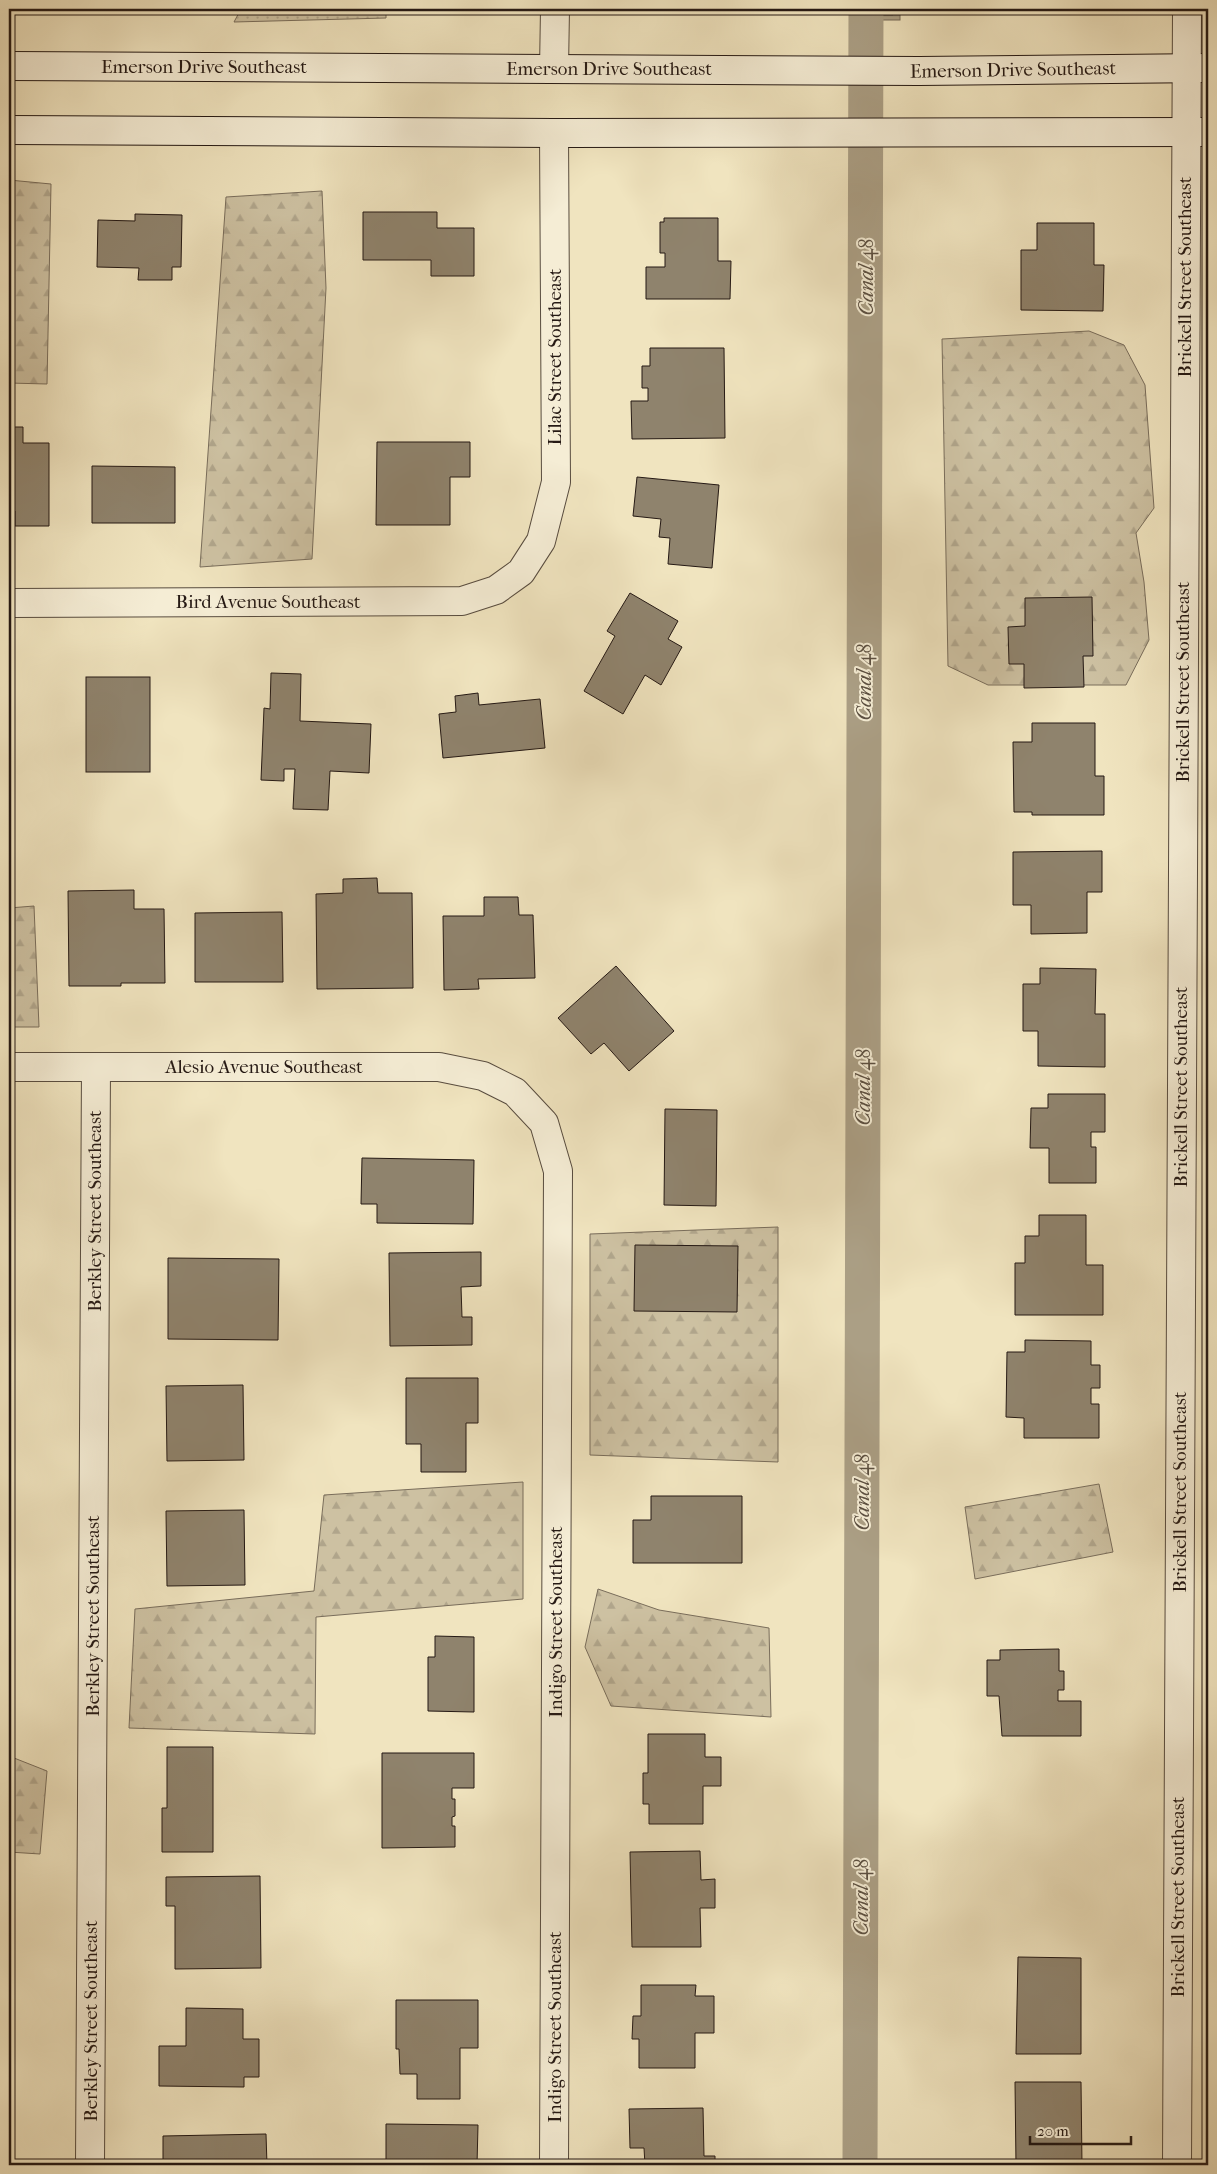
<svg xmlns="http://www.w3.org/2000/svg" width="1217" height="2174" font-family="'IM FELL French Canon',serif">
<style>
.green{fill:url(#green-dots);stroke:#796d5b}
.forest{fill:url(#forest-firs);stroke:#796d5b}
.water{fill:url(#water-rules);stroke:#756958}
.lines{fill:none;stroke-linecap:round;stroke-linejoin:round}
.shore{stroke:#685c4c;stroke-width:1}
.canal{stroke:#ab9f85;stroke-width:35}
.building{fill:#8f836d;stroke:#251914}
.street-casing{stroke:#584c3f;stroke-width:30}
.secondary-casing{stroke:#251914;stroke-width:30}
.street{stroke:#f5edd5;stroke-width:28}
.secondary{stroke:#f5edd5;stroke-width:28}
.labels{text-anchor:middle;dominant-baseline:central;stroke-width:4;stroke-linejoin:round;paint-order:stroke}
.street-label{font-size:19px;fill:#251914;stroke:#f5edd5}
.water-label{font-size:20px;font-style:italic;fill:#5b4f41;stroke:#f5edd5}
</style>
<defs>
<pattern id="green-dots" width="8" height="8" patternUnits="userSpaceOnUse" patternTransform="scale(1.25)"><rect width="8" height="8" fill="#cdc1a2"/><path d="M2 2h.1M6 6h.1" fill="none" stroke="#b0a58b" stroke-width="1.8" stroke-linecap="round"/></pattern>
<pattern id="forest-firs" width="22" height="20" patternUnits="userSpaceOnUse" patternTransform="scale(1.25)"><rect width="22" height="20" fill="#cdc1a2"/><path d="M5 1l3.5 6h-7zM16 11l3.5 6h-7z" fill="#b0a58b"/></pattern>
<pattern id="water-rules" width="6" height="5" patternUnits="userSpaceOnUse" patternTransform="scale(1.25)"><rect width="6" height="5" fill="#ab9f85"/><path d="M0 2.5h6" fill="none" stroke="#8b816c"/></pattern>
</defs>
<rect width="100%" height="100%" fill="#f0e4bf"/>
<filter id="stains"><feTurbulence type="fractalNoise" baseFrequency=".004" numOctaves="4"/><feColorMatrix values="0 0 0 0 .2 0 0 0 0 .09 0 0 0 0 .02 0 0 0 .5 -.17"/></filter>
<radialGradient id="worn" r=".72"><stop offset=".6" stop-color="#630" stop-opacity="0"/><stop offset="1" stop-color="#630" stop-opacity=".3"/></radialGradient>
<polygon class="green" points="241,9 386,9 386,18 234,22"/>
<g class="forest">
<polygon points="9,180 51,184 47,384 9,383"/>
<polygon points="322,191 326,288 312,559 200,567 226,197"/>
<polygon points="1089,331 1124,345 1145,385 1154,508 1136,533 1144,582 1149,640 1126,685 988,685 948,666 942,339"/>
<polygon points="34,906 39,1027 9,1027 9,908"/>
<polygon points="778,1227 778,1462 590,1455 590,1234"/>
<polygon points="523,1482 523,1599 316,1617 315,1734 129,1728 135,1609 314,1591 324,1495"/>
<polygon points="1099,1484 1113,1552 975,1579 965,1507"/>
<polygon points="598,1589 659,1610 769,1628 771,1717 611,1706 585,1647"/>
<polygon points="9,1756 47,1771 40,1854 9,1852"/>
<rect x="1205" y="2081" width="3" height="84"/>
</g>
<rect class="water" x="850" y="9" width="50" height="11"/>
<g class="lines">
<polyline class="shore" points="854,9 857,15 893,15 895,9"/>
<polyline class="canal" points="860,2165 866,9"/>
</g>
<g class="building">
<polygon points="363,212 437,212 437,228 474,228 474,276 431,276 431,260 363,260"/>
<polygon points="135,214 182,215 181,267 172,267 172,280 138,280 139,268 97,267 98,220 135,221"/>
<polygon points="664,218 718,218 718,261 731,261 730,299 646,299 646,267 665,267 665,253 660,253 660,222 664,222"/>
<polygon points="1037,223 1094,223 1094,265 1104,265 1103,311 1021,310 1021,250 1037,250"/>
<polygon points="650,348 724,348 725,438 632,439 631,401 648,401 648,388 642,388 642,366 650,366"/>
<polygon points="9,427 23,427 23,443 49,443 49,526 15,526 15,511 9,511"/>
<polygon points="377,442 470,442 470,477 450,477 450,525 376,525"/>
<polygon points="92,466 175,467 175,523 92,523"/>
<polygon points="637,477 719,485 712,568 668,564 670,538 659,537 661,519 633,516"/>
<polygon points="630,593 678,621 668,639 682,647 661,685 645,675 623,714 584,691 615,636 607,631"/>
<polygon points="1092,597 1093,656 1083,656 1084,687 1024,688 1024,664 1009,664 1008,627 1025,626 1025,598"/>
<polygon points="271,673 301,674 300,721 371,724 369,773 330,771 328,810 293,809 295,769 284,769 284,781 261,780 264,708 270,709"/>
<rect x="86" y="677" width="64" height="95"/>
<polygon points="478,693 479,705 540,699 545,748 443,758 439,714 456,712 455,696"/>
<polygon points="1032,723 1095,723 1095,776 1104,776 1104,815 1032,815 1032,812 1014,812 1013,742 1032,742"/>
<polygon points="1102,851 1102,892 1087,892 1087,933 1031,934 1031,905 1013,905 1013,852"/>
<polygon points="377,878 378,893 412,893 413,988 317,989 316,894 343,893 343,879"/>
<polygon points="134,890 134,909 164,909 165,983 121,983 121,986 69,986 68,891"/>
<polygon points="484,897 518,897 519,915 533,915 535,978 478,979 479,989 444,990 443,916 484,916"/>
<polygon points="282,912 283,982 195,982 195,913"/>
<polygon points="616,966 674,1031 629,1071 604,1043 591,1054 558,1018"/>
<polygon points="1040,968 1096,969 1095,1014 1105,1014 1105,1067 1038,1066 1038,1031 1023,1031 1023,984 1040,984"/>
<polygon points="1048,1094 1105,1094 1105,1132 1091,1132 1091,1147 1096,1147 1096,1183 1049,1183 1049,1148 1030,1148 1031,1108 1048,1108"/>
<polygon points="665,1109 717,1110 716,1206 664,1205"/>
<polygon points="362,1158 474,1160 473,1224 377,1223 377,1204 361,1204"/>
<rect x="9" y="1196" width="3" height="32"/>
<polygon points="1039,1215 1086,1215 1086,1265 1103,1265 1103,1315 1015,1315 1015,1263 1025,1263 1025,1236 1039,1236"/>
<polygon points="635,1245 738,1246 737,1312 634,1311"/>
<polygon points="481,1252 481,1286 461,1287 462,1317 472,1317 472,1345 390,1346 389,1253"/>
<polygon points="168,1258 279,1259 278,1340 168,1339"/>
<polygon points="9,1261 12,1261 12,1295 9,1295 10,1322"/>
<polygon points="1025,1340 1091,1341 1091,1365 1100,1365 1100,1388 1091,1388 1091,1404 1099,1404 1099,1438 1024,1438 1024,1418 1006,1417 1007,1352 1025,1352"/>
<polygon points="406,1378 478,1378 478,1423 466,1423 466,1472 421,1472 421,1444 406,1444"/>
<polygon points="243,1385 244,1460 167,1461 166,1386"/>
<polygon points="9,1419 13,1419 13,1466 9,1467"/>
<polygon points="651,1496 742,1496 742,1563 633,1563 633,1520 651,1520"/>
<polygon points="9,1506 14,1506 13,1541 9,1541"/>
<polygon points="244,1510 245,1585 167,1586 166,1511"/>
<polygon points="435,1636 474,1637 474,1712 428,1711 428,1657 435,1657"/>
<polygon points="1059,1649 1059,1671 1064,1671 1064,1690 1058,1690 1058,1701 1081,1701 1081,1736 1002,1736 999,1696 987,1696 987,1660 1000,1660 1000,1650"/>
<polygon points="648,1734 705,1734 705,1757 721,1757 721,1786 703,1786 703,1824 649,1824 649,1804 643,1804 643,1773 648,1773"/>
<polygon points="167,1747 213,1747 213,1852 162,1852 162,1808 167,1808"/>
<polygon points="382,1753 474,1753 474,1788 452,1788 452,1799 455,1799 455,1816 452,1817 452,1826 455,1826 455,1847 382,1848"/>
<polygon points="700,1851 701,1880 715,1879 715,1908 700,1908 701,1947 632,1947 630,1852"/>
<polygon points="260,1876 261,1968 175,1969 175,1906 166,1906 166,1877"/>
<polygon points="1018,1957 1081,1958 1081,2054 1016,2054"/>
<polygon points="641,1985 696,1985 695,1996 714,1996 714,2033 695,2033 695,2068 639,2068 639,2039 632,2039 633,2016 641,2016"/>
<polygon points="396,2000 478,2000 478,2048 460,2048 460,2099 417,2099 417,2074 400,2074 399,2049 396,2049"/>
<polygon points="186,2008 243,2009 243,2039 259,2039 259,2077 244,2077 244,2087 159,2086 159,2046 186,2046"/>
<polygon points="9,2014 10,2014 9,2078"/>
<polygon points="1015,2082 1081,2082 1082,2165 1016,2165"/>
<polygon points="703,2108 704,2156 715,2156 715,2165 645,2165 644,2148 630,2148 629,2109"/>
<polygon points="386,2124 478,2125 477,2165 386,2165"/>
<polygon points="266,2134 267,2165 163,2165 163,2136"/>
</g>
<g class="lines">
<defs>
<g id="street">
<polyline points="554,69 555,9"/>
<polyline points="9,603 462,601 496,590 521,572 541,541 556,482 554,133"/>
<polyline points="9,1067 439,1067 483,1076 515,1092 544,1123 558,1171 554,2165"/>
<polyline points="90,2165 96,1067"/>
<polyline points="1177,2165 1187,9"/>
</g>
<g id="secondary">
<polyline points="9,66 919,71 1208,68"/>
<polyline points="9,130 554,133 1208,132"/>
</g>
</defs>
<use href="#street" class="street-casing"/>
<use href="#secondary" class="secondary-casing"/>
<use href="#street" class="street"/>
<use href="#secondary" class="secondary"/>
</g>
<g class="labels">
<g class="street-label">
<text x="204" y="67">Emerson Drive Southeast</text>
<text x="609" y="69">Emerson Drive Southeast</text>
<text transform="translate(1013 70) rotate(-1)">Emerson Drive Southeast</text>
<text transform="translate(1185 277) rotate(-90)">Brickell Street Southeast</text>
<text transform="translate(555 357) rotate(-90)">Lilac Street Southeast</text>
<text x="268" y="602">Bird Avenue Southeast</text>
<text transform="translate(1183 682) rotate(-90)">Brickell Street Southeast</text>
<text x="264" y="1067">Alesio Avenue Southeast</text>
<text transform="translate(1181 1087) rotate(-90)">Brickell Street Southeast</text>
<text transform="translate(95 1211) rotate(-90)">Berkley Street Southeast</text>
<text transform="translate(1180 1492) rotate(-90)">Brickell Street Southeast</text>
<text transform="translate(93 1616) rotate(-90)">Berkley Street Southeast</text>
<text transform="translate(556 1622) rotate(-90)">Indigo Street Southeast</text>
<text transform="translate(1178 1897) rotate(-90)">Brickell Street Southeast</text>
<text transform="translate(91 2021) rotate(-90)">Berkley Street Southeast</text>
<text transform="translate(555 2027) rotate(-90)">Indigo Street Southeast</text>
</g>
<g class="water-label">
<text transform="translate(866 277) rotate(-90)">Canal 48</text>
<text transform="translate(864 682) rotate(-90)">Canal 48</text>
<text transform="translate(863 1087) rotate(-90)">Canal 48</text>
<text transform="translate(862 1492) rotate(-90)">Canal 48</text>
<text transform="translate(861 1897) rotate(-90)">Canal 48</text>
</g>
</g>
<rect width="1217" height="2174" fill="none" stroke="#f0e4bf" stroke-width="30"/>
<rect x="10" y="10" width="1197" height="2154" fill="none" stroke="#251914" stroke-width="2.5"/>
<rect x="15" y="15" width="1187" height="2144" fill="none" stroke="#251914"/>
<path d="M1030 2136v8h101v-8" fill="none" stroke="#251914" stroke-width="2.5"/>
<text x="1037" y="2136" font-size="15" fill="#251914" stroke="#f5edd5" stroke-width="4" paint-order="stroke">20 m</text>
<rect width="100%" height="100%" filter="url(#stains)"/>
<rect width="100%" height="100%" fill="url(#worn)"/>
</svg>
